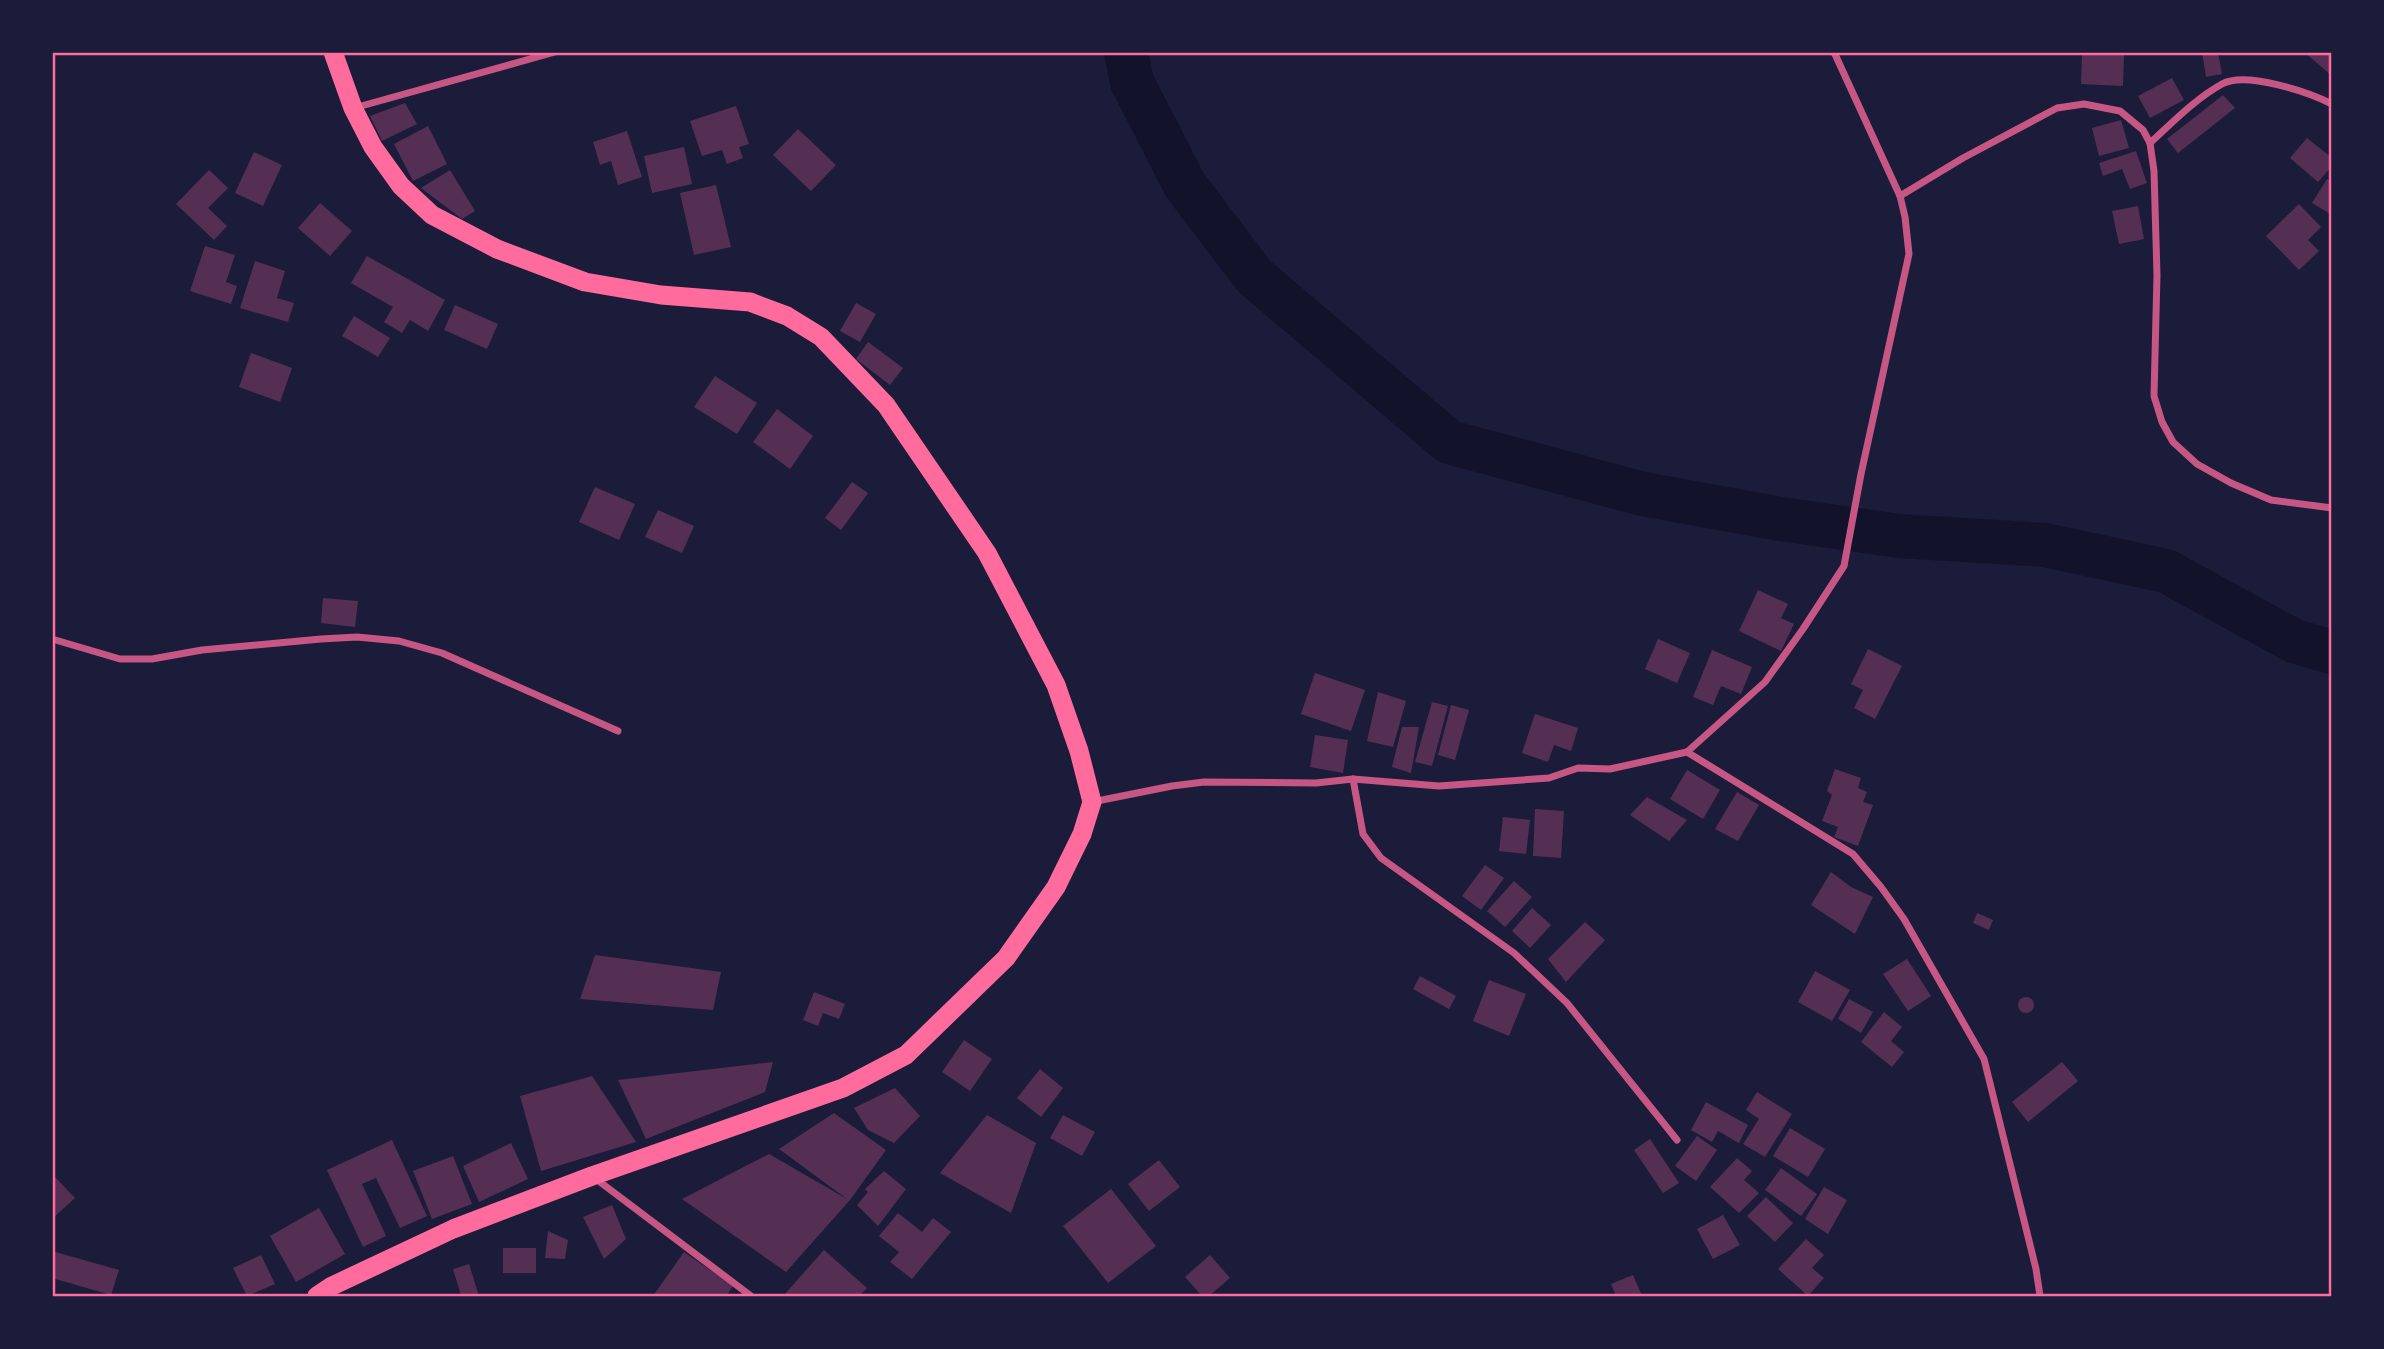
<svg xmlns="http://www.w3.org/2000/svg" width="2384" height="1349" font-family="Literata,serif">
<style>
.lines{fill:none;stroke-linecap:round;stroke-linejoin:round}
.river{stroke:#12122b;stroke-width:44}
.building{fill:#542f53}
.minor{stroke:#c65784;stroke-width:7}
.trunk{stroke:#ff6b9d;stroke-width:19}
.neatline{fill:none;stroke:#ff6b9d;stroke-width:2.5}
</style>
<rect width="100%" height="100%" fill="#1b1b3a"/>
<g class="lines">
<polyline class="river" points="1126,52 1132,82 1185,185 1254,276 1449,442 1643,494 1781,519 1899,536 2045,545 2166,571 2294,641 2332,652"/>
</g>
<g class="building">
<polygon points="2202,52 2218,52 2222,74 2206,77"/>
<polygon points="2304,52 2332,52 2332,76"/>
<polygon points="2082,53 2124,55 2123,86 2081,84"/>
<polygon points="2172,78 2184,100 2150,118 2138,96"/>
<polygon points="2223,95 2235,108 2178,153 2167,139"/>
<polygon points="405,103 417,124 382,141 370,116"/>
<polygon points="736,106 749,144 739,147 743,158 727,164 722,150 702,156 690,121"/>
<polygon points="2121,120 2129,148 2099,156 2092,128"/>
<polygon points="428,126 447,164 413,181 394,144"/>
<polygon points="798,129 836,165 811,191 773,155"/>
<polygon points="627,131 642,177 618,185 611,161 600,165 593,142"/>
<polygon points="2307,138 2332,158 2332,166 2318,182 2290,158"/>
<polygon points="684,147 692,184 652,193 644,156"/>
<polygon points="2136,151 2147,183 2130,189 2122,169 2103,176 2099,163"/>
<polygon points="254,152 282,165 263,206 235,193"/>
<polygon points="209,170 228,188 208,208 227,226 214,240 176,204"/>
<polygon points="450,170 475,211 462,219 421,188"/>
<polygon points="2327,179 2332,182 2332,215 2312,203"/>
<polygon points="716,185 731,247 694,255 680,193"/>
<polygon points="320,203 352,231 330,256 298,228"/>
<polygon points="2299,204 2321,227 2308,240 2319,251 2299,270 2266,236"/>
<polygon points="2138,206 2144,239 2119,244 2112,211"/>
<polygon points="205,246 235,255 226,282 237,286 231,304 190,291"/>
<polygon points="367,256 445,300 428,331 410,320 402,333 384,322 393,307 351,283"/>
<polygon points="255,261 285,271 277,298 294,303 288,322 240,308"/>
<polygon points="856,303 876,314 860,342 840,331"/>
<polygon points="455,305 498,324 487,349 444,330"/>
<polygon points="354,316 390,338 378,357 342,336"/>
<polygon points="868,342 903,368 890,385 856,359"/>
<polygon points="251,353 292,368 280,402 239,387"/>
<polygon points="715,376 757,403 737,434 694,407"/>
<polygon points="777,409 813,436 790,469 753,442"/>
<polygon points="852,482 868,493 841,530 825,518"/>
<polygon points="595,487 635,504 619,540 579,522"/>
<polygon points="658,510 694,526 682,553 645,537"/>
<polygon points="1758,590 1788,604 1781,618 1794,624 1781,651 1739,631"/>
<polygon points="323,598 358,601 355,627 321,623"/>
<polygon points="1658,639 1690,653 1677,683 1645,669"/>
<polygon points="1868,649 1902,666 1875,719 1854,708 1863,690 1851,684"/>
<polygon points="1712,650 1752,667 1741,694 1721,686 1713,705 1693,697"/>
<polygon points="1315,673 1365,690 1351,731 1301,714"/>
<polygon points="1378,692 1406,701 1393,747 1367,741"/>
<polygon points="1432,702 1448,706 1432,766 1415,762"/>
<polygon points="1451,705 1469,710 1455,760 1438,755"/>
<polygon points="1535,714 1578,728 1571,751 1554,745 1548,762 1522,753"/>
<polygon points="1402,727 1419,727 1411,773 1392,767"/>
<polygon points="1315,735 1348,740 1343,773 1310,767"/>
<polygon points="1835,769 1861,778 1858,788 1867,792 1863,802 1873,805 1858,846 1834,837 1838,827 1822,821 1832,795 1827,791"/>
<polygon points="1687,770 1720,790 1703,819 1670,799"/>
<polygon points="1737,792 1759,805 1738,841 1715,829"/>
<polygon points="1647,797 1687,820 1669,841 1630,815"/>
<polygon points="1535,809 1564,811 1561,858 1533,856"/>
<polygon points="1503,817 1530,820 1526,854 1499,851"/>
<polygon points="1485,865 1504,878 1481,910 1462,896"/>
<polygon points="1831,872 1851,887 1873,897 1855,934 1811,905"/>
<polygon points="1514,881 1532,897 1505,927 1487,911"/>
<polygon points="1532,908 1551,925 1530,948 1512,931"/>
<polygon points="1977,913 1993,920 1989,930 1973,923"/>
<polygon points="1585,922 1605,940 1566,982 1548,959"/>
<polygon points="595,955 721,972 713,1010 580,999"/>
<polygon points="1907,959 1931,996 1908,1011 1883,974"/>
<polygon points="1815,971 1850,990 1832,1021 1798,1002"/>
<polygon points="1420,976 1456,996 1449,1009 1413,989"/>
<polygon points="1489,980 1526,994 1509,1036 1473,1021"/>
<polygon points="814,992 845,1004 839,1019 823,1013 818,1026 803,1020"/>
<circle cx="2026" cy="1005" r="8"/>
<polygon points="1849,999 1873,1012 1861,1033 1838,1019"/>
<polygon points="1884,1012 1902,1027 1891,1041 1904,1052 1892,1067 1861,1042"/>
<polygon points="964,1040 992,1059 970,1091 942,1072"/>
<polygon points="773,1062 765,1092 646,1139 618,1080"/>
<polygon points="2062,1062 2078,1081 2028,1122 2012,1102"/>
<polygon points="1040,1069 1063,1088 1041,1117 1017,1098"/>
<polygon points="592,1076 636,1142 541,1171 520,1096"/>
<polygon points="895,1088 920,1116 894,1143 868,1130 854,1108"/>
<polygon points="1757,1092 1792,1114 1765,1157 1743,1144 1759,1119 1746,1110"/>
<polygon points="1706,1102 1748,1125 1739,1143 1718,1131 1712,1142 1691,1130"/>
<polygon points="834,1113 886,1150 850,1200 786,1272 682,1199 769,1154 847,1199 779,1149"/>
<polygon points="987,1115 1036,1143 1011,1213 940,1173"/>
<polygon points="1063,1115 1095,1132 1082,1156 1050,1138"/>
<polygon points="1790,1128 1825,1149 1808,1177 1773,1156"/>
<polygon points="1697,1136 1717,1150 1696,1181 1675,1166"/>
<polygon points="1650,1139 1679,1183 1663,1193 1634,1150"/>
<polygon points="392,1140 427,1216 400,1228 376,1178 362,1184 386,1236 363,1247 327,1170"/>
<polygon points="511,1143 528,1179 479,1202 463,1166"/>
<polygon points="453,1156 472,1204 432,1219 413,1171"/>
<polygon points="1737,1158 1752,1171 1744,1180 1759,1193 1739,1213 1710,1187"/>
<polygon points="1159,1160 1180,1187 1149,1211 1128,1184"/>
<polygon points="1781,1168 1817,1194 1801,1216 1765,1190"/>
<polygon points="884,1171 906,1189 878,1226 857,1205 868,1192 865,1189"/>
<polygon points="52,1174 75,1198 52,1219"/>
<polygon points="1824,1187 1847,1200 1828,1234 1805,1219"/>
<polygon points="1111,1189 1156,1246 1108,1283 1063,1226"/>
<polygon points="1766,1197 1793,1223 1775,1242 1747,1216"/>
<polygon points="612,1205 626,1239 604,1259 583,1217"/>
<polygon points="319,1208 345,1254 296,1282 270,1236"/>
<polygon points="898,1213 922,1232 933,1218 951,1232 912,1279 890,1262 899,1252 879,1236"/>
<polygon points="1723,1215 1740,1245 1713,1259 1697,1229"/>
<polygon points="548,1231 568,1240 565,1259 545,1258"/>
<polygon points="1806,1239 1824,1255 1812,1268 1824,1278 1808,1296 1778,1269"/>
<rect x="503" y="1248" width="33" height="25"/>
<polygon points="824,1250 867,1288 859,1296 783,1296"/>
<polygon points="52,1251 119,1270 111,1295 52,1278"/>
<polygon points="684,1252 733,1286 726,1296 653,1296"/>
<polygon points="261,1255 275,1284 247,1296 233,1268"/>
<polygon points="1210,1255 1230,1278 1209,1296 1202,1296 1185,1277"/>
<polygon points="469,1264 479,1296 461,1296 453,1269"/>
<polygon points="1633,1275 1642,1296 1616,1296 1611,1284"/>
</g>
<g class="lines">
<g class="minor">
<polyline points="354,108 555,52"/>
<path d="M2150,143C2172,123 2195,99 2222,84C2246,71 2308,92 2332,104"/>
<polyline points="1900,196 1963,158 2057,108 2084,104 2120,111 2143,130 2150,143 2154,171 2157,275 2154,396 2162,422 2173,442 2197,464 2231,483 2271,500 2332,508"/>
<polyline points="52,639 120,659 152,659 202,650 321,639 357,637 399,641 442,653 618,731"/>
<polyline points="1687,752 1765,682 1803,629 1844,566 1861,474 1909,254 1905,217 1900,196 1834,52"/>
<polyline points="1353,779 1363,834 1381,858 1514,953 1567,1003 1677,1140"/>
<polyline points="1092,802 1172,786 1204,782 1316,783 1353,779 1439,786 1549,778 1578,768 1610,769 1687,752 1853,854 1881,887 1904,919 1984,1059 2036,1269 2040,1296"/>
<polyline points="596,1179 751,1296"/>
</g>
<polyline class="trunk" points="317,1296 332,1286 453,1229 592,1176 843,1088 906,1055 1006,958 1056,887 1082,834 1092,802 1079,751 1056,685 987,553 886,405 821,337 787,316 750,302 661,295 585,282 497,249 432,215 401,186 373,147 353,108 333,52"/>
</g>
<rect width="2384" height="1349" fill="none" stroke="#1b1b3a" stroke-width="108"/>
<rect x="54" y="54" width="2276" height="1241" class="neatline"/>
</svg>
